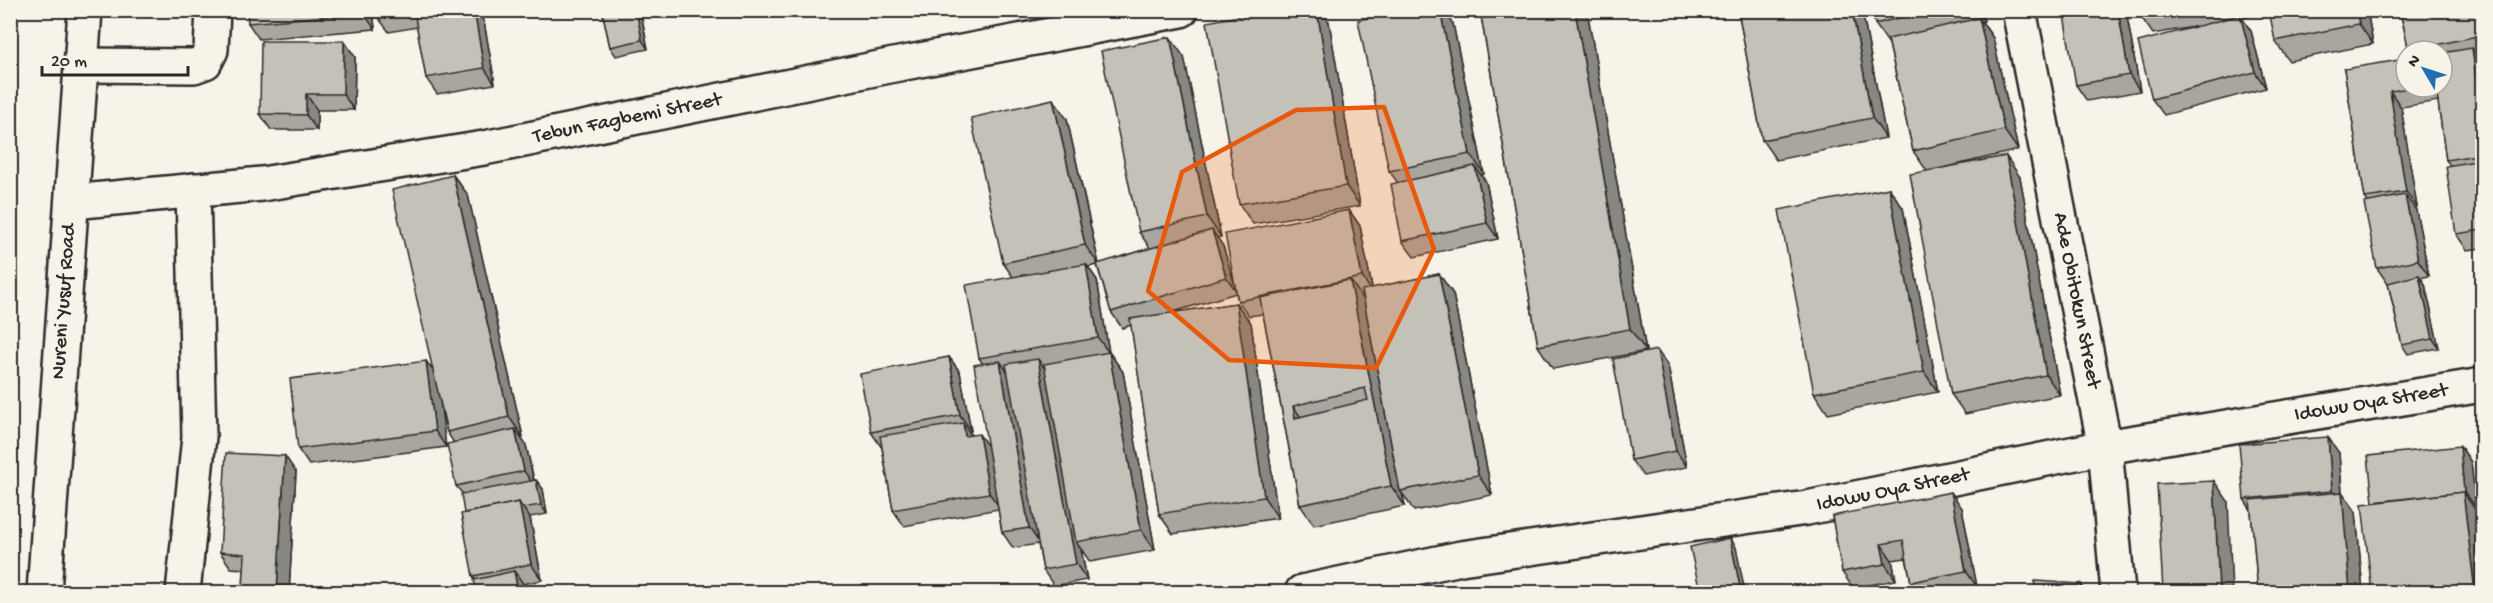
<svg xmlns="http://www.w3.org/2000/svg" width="2493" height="603" font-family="'Gochi Hand',sans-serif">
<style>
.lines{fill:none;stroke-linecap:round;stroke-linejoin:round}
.minor-casing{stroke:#2b2b2b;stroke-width:38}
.minor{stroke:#f7f3e8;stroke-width:33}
.wall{fill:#a9a69f;stroke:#2b2b2b;stroke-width:1.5}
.shaded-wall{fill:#898782;stroke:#2b2b2b;stroke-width:1.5}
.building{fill:#c4c1b9;stroke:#2b2b2b;stroke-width:1.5;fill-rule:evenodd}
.marked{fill:#e8590c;fill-opacity:0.2;stroke:#e8590c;stroke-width:4.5;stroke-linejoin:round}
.labels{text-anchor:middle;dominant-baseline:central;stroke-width:4.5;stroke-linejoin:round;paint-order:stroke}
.street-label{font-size:21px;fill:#2b2b2b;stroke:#f7f3e8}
</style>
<rect width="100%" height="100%" fill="#f7f3e8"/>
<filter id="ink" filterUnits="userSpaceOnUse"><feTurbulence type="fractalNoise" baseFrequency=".0167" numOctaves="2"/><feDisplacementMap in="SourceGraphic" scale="12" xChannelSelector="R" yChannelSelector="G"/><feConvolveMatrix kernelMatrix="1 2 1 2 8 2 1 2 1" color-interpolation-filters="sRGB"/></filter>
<g filter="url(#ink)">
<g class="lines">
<defs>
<g id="minor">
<path id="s1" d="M2019,10L2105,447L2118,592"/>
<polyline points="81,65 194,66 205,62 211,50 213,10"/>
<path id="s2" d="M72,202L262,184L484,148L894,65L1181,10"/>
<path id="s3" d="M44,592L85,10"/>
<polyline points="183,592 199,437 193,190"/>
<path id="s4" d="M1302,592L1461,558L1807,508L2105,447L2482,385"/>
</g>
</defs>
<use href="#minor" class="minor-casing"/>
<use href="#minor" class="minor"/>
</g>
<g class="wall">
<polygon points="247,10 373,10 375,29 259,39 248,23"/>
<polygon points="377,10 494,10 494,13 479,16 484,22 495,84 437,94 426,78 417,27 389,32 377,16"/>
<polygon points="602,10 640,10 648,49 616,56 610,47"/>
<polygon points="1480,10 1587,10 1646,351 1553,369 1538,346"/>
<polygon points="1738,10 1862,10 1886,138 1776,160 1762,140"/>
<polygon points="1872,10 1981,10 1984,21 1982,22 1993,38 2018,150 1931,171 2020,177 2060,395 1965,414 1951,394 1927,171 1913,151 1889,44 1875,24"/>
<polygon points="2126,10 2140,91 2087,101 2076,85"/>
<polygon points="2139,10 2250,10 2251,16 2242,18 2251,31 2266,88 2164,115 2152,99 2199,26 2153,34 2139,14"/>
<polygon points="2367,10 2373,44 2289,61 2275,41"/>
<polygon points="2395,10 2482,10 2482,58 2479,59 2482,63 2482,248 2467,250 2456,234 2450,165 2446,160 2438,101 2401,107 2417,207 2414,208 2416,210 2429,276 2420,278 2425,284 2439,348 2408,354 2402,345 2388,284 2377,268 2368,202 2365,198 2344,69 2406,87 2442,87 2442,51 2409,51 2401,16 2399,16"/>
<polygon points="1329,22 1360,206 1253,224 1239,204"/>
<polygon points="1453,24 1484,174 1482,175 1486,182 1498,239 1414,257 1402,241 1398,183 1389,171"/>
<polygon points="344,41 355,57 354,110 317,110 317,130 271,130 260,114"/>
<polygon points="1184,57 1221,237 1217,238 1223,246 1234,284 1349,210 1360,226 1372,288 1439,274 1453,294 1492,495 1414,511 1402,493 1405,506 1314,525 1300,505 1263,314 1249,316 1238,301 1236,293 1170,313 1236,303 1251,323 1278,518 1173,534 1159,514 1131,325 1122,328 1111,312 1097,265 1088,267 1097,280 1109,352 1123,372 1155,550 1090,562 1081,549 1087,580 1054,586 1043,570 1038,544 1013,548 1002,532 998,509 904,526 893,510 882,448 871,432 949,357 960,372 971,431 969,431 971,435 988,446 983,364 979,358 1013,277 1003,263 1067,119 1099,264 1150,248 1139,232"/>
<polygon points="453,175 468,195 523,437 521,438 526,445 534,480 536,480 543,489 547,514 530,517 542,580 523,584 525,586 526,592 477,592 475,579 473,576 462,493 456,486 454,443 447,432 440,404 446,447 309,465 298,449 426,361 433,371"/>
<polygon points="1889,188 1903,208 1938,392 1828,414 1814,393"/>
<polygon points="1668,366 1687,467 1643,476 1631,460"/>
<polygon points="2460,446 2471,462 2476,507 2474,508 2477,512 2373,503"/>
<polygon points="2339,453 2342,492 2356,512 2363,592 2258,592 2251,510 2244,499"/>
<polygon points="296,472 289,592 245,592 243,589 244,569 231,568 220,552"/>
<polygon points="1962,508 1977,587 1948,592 1918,592 1911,582 1906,558 1892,560 1896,580 1853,588 1842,572 1832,516"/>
</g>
<g class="shaded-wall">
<polygon points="363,10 373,10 375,29 363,13"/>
<polygon points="474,10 476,10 484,22 495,84 484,68"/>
<polygon points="636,10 640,10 648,49 642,40"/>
<polygon points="1317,10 1321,10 1329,22 1360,206 1346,186"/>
<polygon points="1440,10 1443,10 1453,24 1484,174 1470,154"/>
<polygon points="1575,10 1587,10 1646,351 1630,329"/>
<polygon points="1852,10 1862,10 1886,138 1872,118"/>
<polygon points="1976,10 1981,10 1984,21"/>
<polygon points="2118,10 2126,10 2140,91 2129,75"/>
<polygon points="2356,10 2367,10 2373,44 2359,24"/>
<polygon points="2240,15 2251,31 2266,88 2255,72"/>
<polygon points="1979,18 1993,38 2018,150 2004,130"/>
<polygon points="1170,37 1184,57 1221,237 1207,217"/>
<polygon points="344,41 355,57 354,110 343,94"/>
<polygon points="2472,48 2482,63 2482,127"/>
<polygon points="2390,91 2401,107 2417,207 2406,192"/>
<polygon points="306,94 317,110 317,130 306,115"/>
<polygon points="1053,99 1067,119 1099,265 1085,245"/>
<polygon points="2006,156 2020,177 2060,395 2046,375"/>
<polygon points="1475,166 1486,182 1498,239 1487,223"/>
<polygon points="453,175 468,195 523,437 509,417"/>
<polygon points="1889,188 1903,208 1938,392 1924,372"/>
<polygon points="2405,195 2416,210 2429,276 2418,260"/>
<polygon points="1349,210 1360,226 1373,293 1362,277"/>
<polygon points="1212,230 1223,246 1237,292 1226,277"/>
<polygon points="1086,264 1097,280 1109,353 1098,338"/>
<polygon points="1439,274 1453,294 1492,495 1478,475"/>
<polygon points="2419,275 2425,284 2439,348 2433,339"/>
<polygon points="1350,280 1364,300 1400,491 1402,493 1405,506 1391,486"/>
<polygon points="1236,303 1251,323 1278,518 1264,497"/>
<polygon points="1657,350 1668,366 1687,467 1676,451"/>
<polygon points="1109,352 1123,372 1155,550 1141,530"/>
<polygon points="949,357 960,372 971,431 960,415"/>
<polygon points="1038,359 1049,375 1076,542 1081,549 1087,580 1076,564"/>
<polygon points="426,361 437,376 446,447 435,431"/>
<polygon points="1000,361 1011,377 1040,544 1029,528"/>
<polygon points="1293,406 1307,426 1295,418"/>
<polygon points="963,423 974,439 965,436"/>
<polygon points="515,429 526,445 535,487 524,471"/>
<polygon points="979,434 990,449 1001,509 989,493"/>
<polygon points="2328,437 2339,453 2343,507 2332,491"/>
<polygon points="2460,446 2471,462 2476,507 2464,492"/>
<polygon points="285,456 296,472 289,592 278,592 277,591"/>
<polygon points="536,480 543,489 547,514 541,505"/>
<polygon points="2214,481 2228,501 2232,592 2219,592"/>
<polygon points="1951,492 1962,508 1977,587 1966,571"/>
<polygon points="2342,492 2356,512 2363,592 2350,592"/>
<polygon points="2463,492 2477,512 2482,558 2482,592 2475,592"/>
<polygon points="519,502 530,518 542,580 531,564"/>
<polygon points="1730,538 1736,547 1745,592 1741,592"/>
<polygon points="1881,544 1892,560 1896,580 1885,564"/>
<polygon points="514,571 525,586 526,592 518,592"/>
<polygon points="2081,584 2086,592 2080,592"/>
</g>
<g class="building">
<polygon points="247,10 363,10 363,13 248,23"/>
<polygon points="377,10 408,10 377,16"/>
<polygon points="451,10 474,10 484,68 426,78 415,17"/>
<polygon points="602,10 636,10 642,40 610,47"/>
<polygon points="1270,10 1317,10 1346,186 1239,204 1207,22"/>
<polygon points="1405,10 1440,10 1470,154 1389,171 1358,20"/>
<polygon points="1480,10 1575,10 1630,329 1538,346"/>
<polygon points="1738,10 1852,10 1872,118 1762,140"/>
<polygon points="1872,10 1930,10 1875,24"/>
<polygon points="2063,10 2118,10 2129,75 2076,85"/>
<polygon points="2139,10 2159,10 2139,14"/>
<polygon points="2269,10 2356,10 2359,24 2275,41"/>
<polygon points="2400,10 2482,10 2482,35 2409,51"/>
<polygon points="2240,15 2255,72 2152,99 2138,42"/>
<polygon points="1979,18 2004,130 1913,151 1888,39"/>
<polygon points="1170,37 1207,217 1139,232 1101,51"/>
<polygon points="261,41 344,41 343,94 306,94 306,115 260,114"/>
<polygon points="2472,48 2482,127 2482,154 2446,160 2436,87 2442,87 2442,53"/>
<polygon points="2406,59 2406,87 2414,87 2390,91 2406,192 2365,198 2344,69"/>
<polygon points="1053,99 1085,245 1003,263 971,118"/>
<polygon points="2006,156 2046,375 1951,394 1910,174"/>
<polygon points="2482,160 2482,230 2456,234 2446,166"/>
<polygon points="1475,166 1487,223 1402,241 1391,184"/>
<polygon points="453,175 509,417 447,432 392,190"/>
<polygon points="1889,188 1924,372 1814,393 1779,210"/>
<polygon points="2405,195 2418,260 2377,268 2364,203"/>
<polygon points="1349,210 1362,277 1238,301 1225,234"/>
<polygon points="1212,230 1226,277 1111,312 1097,264"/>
<polygon points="1086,264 1098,338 979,358 966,285"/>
<polygon points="1439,274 1478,475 1400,491 1362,290"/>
<polygon points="2419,275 2433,339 2402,345 2388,283"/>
<path d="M1350,280L1391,486L1300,505L1260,298ZM1365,388L1368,400L1295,418L1293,406Z"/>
<polygon points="1236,303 1264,497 1159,514 1130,319"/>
<polygon points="1657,350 1676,451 1631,460 1613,359"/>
<polygon points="1109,352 1141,530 1076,542 1044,364"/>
<polygon points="949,357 960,415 871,432 860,374"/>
<polygon points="1038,359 1076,564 1043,570 1006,364"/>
<polygon points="426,361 435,431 298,449 290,379"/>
<polygon points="1000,361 1029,528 1002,532 974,365"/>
<polygon points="963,423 965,436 979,434 989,493 893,510 880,436"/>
<polygon points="515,429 524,471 456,486 447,444"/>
<polygon points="2328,437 2332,491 2244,499 2239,444"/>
<polygon points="2460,446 2464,492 2373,502 2368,456"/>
<polygon points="226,453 285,456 277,591 243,589 245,554 220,552"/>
<polygon points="536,480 541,505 523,508 519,502 464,513 461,494"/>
<polygon points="2214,481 2219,592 2163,592 2157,484"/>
<polygon points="1951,492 1966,571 1911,582 1903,540 1881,544 1885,564 1842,572 1832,516"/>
<polygon points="2342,492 2350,592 2258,592 2250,500"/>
<polygon points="2463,492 2475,592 2372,592 2362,504"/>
<polygon points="519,502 531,564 473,576 461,514"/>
<polygon points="1730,538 1741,592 1700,592 1690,547"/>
<polygon points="514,571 518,592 477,592 474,580"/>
<polygon points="2035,581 2081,584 2080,592 2034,592"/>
</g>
</g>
<path class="marked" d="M1384,107L1434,249L1376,368L1229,360L1148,291L1182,172L1296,110Z"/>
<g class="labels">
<g class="street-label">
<text stroke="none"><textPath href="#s2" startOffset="562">Tebun Fagbemi Street</textPath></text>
<text stroke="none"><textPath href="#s1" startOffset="296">Ade Obitokun Street</textPath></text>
<text stroke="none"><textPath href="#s3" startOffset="291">Nureni Yusuf Road</textPath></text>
<text stroke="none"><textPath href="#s4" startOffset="1086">Idowu Oya Street</textPath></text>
<text stroke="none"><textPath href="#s4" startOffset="600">Idowu Oya Street</textPath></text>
</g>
</g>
<rect width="2493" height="603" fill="none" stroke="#f7f3e8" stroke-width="36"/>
<rect x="18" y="18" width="2457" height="567" fill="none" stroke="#2b2b2b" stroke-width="2" filter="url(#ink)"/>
<g transform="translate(2424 69) rotate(309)"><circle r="28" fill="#f7f3e8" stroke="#a5a39c" stroke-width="1.5"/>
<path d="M0-4.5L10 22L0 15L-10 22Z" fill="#1f6fb2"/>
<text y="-9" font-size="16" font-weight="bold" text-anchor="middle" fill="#2b2b2b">N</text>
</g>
<path d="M42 66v9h146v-9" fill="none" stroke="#2b2b2b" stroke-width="3"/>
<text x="51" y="66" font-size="18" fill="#2b2b2b" stroke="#f7f3e8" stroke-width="4.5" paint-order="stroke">20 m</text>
</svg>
